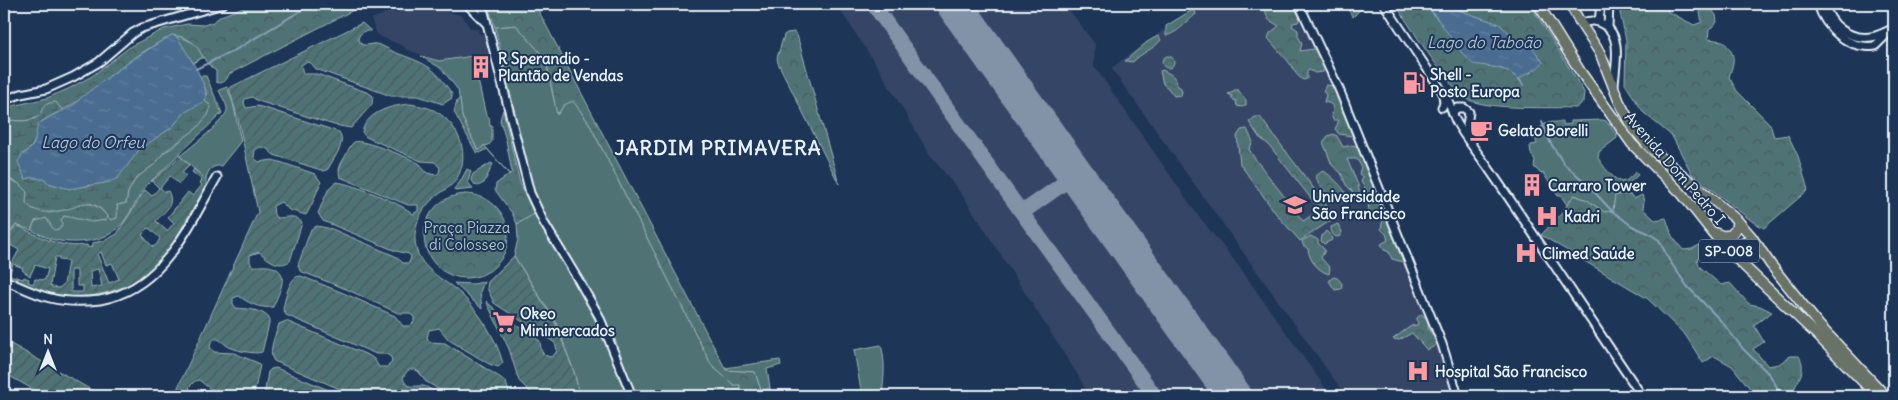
<svg xmlns="http://www.w3.org/2000/svg" width="1898" height="400" font-family="Delius,sans-serif">
<style>
.built{fill:#344465}
.grass{fill:#4f7374;stroke:#9cb2b6}
.forest{fill:url(#forest-crowns);stroke:#9cb2b6}
.wetland{fill:url(#wetland-marsh);stroke:#9cb2b6}
.garden{fill:url(#garden-furrows);stroke:#9cb2b6;fill-rule:evenodd}
.water{fill:url(#water-ripples);stroke:#89a1ba}
.lines{fill:none;stroke-linecap:round;stroke-linejoin:round}
.stream{stroke:#89a1ba;stroke-width:2}
.taxiway{stroke:#8293a8;stroke-width:15}
.runway{stroke:#8293a8;stroke-width:36}
.tertiary-casing{stroke:#e8f1f8;stroke-width:11}
.primary-casing{stroke:#e8f1f8;stroke-width:12}
.tertiary{stroke:#1d3557;stroke-width:7}
.primary{stroke:#687266;stroke-width:9}
.labels{text-anchor:middle;dominant-baseline:central;stroke-width:4;stroke-linejoin:round;paint-order:stroke}
.shield{fill:#1d3557;stroke:#abb9c8;stroke-width:1}
.shield-label{font-size:14px;font-weight:bold;fill:#e8f1f8}
.poi-label{font-size:15px;font-weight:bold;fill:#e8f1f8;stroke:#1d3557;text-anchor:start}
.street-label{font-size:15px;fill:#e8f1f8;stroke:#1d3557}
.park-label{font-size:15px;fill:#b2c5ca;stroke:#1d3557}
.water-label{font-size:16px;font-style:italic;fill:#b0c2d4;stroke:#1d3557}
.district-label{font-size:20px;font-weight:bold;letter-spacing:1px;fill:#e8f1f8;stroke:#1d3557}
</style>
<defs>
<pattern id="forest-crowns" width="20" height="18" patternUnits="userSpaceOnUse" patternTransform="scale(1.25)"><rect width="20" height="18" fill="#4f7374"/><path d="M2 6a3 3 0 1 1 6 0M12 15a3 3 0 1 1 6 0" fill="none" stroke="#4a5b5d"/></pattern>
<pattern id="wetland-marsh" width="20" height="14" patternUnits="userSpaceOnUse" patternTransform="scale(1.25)"><rect width="20" height="14" fill="#4f7374"/><path d="M1 5h8M5 5V1M11 12h8M15 12V8" fill="none" stroke="#4a5b5d"/></pattern>
<pattern id="garden-furrows" width="10" height="10" patternUnits="userSpaceOnUse" patternTransform="scale(1.25)"><rect width="10" height="10" fill="#4f7374"/><path d="M-1 1l2-2M0 10L10 0M9 11l2-2" fill="none" stroke="#4a5b5d"/></pattern>
<pattern id="water-ripples" width="26" height="14" patternUnits="userSpaceOnUse" patternTransform="scale(1.25)"><rect width="26" height="14" fill="#496c90"/><path d="M2 4q2-2 4 0t4 0M15 11q2-2 4 0t4 0" fill="none" stroke="#6381a0"/></pattern>
</defs>
<rect width="100%" height="100%" fill="#1d3557"/>
<filter id="ink" filterUnits="userSpaceOnUse"><feTurbulence type="fractalNoise" baseFrequency=".02" numOctaves="2"/><feDisplacementMap in="SourceGraphic" scale="10" xChannelSelector="R" yChannelSelector="G"/><feConvolveMatrix kernelMatrix="1 2 1 2 8 2 1 2 1" color-interpolation-filters="sRGB"/></filter>
<g filter="url(#ink)">
<g class="built">
<polygon points="413,4 421,6 424,4 463,16 470,28 479,30 478,33 486,35 488,54 439,61 405,49 405,47 377,35 371,19 391,11 398,13 400,7 411,11"/>
<polygon points="836,4 1065,4 1095,44 1094,67 1097,70 1197,214 1238,265 1331,396 1090,396 1077,374 963,196 930,155 879,69"/>
<polygon points="1199,4 1296,4 1324,61 1433,326 1440,346 1455,396 1346,396 1111,68"/>
</g>
<g class="grass">
<polygon points="516,25 546,59 553,96 558,114 564,105 573,100 589,123 712,366 740,385 741,396 636,396 615,339 568,254 550,223 534,191 527,165 495,27"/>
<polygon points="176,35 196,44 203,57 193,63"/>
<polygon points="421,56 439,61 473,56 477,75 480,75 481,79 478,80 486,116 489,117 490,126 492,126 492,141 489,145 484,146 480,150 477,149 462,117 458,90 442,69"/>
<path d="M199,76H206L222,113L147,185C137,197 132,212 122,224C108,241 80,244 60,241C50,240 40,234 31,230L35,221L46,218L50,222L61,220L64,216L106,220L108,217L111,220L117,214V205L126,203L128,192L136,178L155,164L164,152L172,148L193,130L208,115L210,105L205,101L207,92Z"/>
<path d="M227,87L233,103L241,141L221,166C212,165 207,171 206,180L180,156C188,149 230,118 227,108C226,102 221,96 219,90Z"/>
<path d="M1603,120L1606,121L1617,135V138L1599,152L1598,158C1604,167 1611,177 1621,182L1627,180L1636,172L1638,175L1621,190L1618,195L1615,196L1613,211L1604,212L1587,200L1575,195L1567,205L1561,196H1558L1543,173L1541,174L1534,167L1535,160L1531,154L1530,147L1531,145L1537,144C1535,139 1536,137 1538,132C1542,121 1553,122 1563,122V125L1571,124V121Z"/>
<polygon points="491,163 493,164 484,183 478,186 475,185 471,179 473,174"/>
<polygon points="467,169 471,171 468,182 473,189 455,191 454,189 460,182"/>
<path d="M534,214C546,238 562,260 575,284C596,319 614,357 627,396H580L574,372L556,322L514,256L518,239L517,224Z"/>
<polygon points="484,282 480,292 482,309 454,283 473,284"/>
<path d="M881,345C886,362 884,379 882,396H862L854,350Z"/>
<polygon points="780,360 781,365 767,369 770,388 761,391 755,372 726,370 725,368"/>
</g>
<g class="forest">
<path d="M251,4H365L229,74C227,80 223,85 216,82V71C195,56 204,39 172,35C152,46 131,59 113,73C97,86 81,101 62,110L56,103L36,118L24,121L4,120V108L47,98L68,89L92,76L131,46L164,29L187,24L204,25L213,22L221,16Z"/>
<polygon points="487,4 535,4 726,370 755,372 761,391 770,388 772,396 741,396 740,385 734,385 712,366 589,123 573,101 564,105 557,115 546,59 516,25 495,27"/>
<path d="M1257,4H1294L1300,18L1298,22L1293,23L1292,26L1298,30V36L1302,43L1300,51L1314,49C1322,54 1329,62 1323,72L1315,73L1309,70L1307,72V79L1303,80C1295,75 1293,67 1287,60C1281,53 1274,46 1268,38L1270,33L1279,26L1269,20L1264,8L1261,9Z"/>
<polygon points="1344,4 1370,4 1363,7 1353,17"/>
<path d="M1395,4H1427L1435,17L1487,65L1508,71L1516,77L1532,72L1543,62L1526,39L1517,40L1499,24L1458,10L1449,4H1530L1584,92L1583,102L1576,108C1550,107 1491,110 1469,100C1450,91 1409,24 1395,4Z"/>
<path d="M1618,4H1629L1635,11L1652,8L1655,4H1670L1667,11L1694,25L1702,22L1699,8L1707,4L1716,15L1717,22L1709,30L1708,39L1723,41C1736,55 1735,59 1729,77L1737,91L1770,124L1774,137L1788,135L1798,156L1808,190L1764,228L1753,222L1692,174L1672,136L1644,113L1625,84L1626,40Z"/>
<path d="M1192,10L1195,11L1196,14C1186,22 1179,32 1166,36V26Z"/>
<polygon points="794,32 797,35 839,184 778,63 777,58 784,35 787,33"/>
<path d="M1158,36L1161,40C1154,49 1141,53 1133,62L1125,61L1147,42Z"/>
<circle cx="1168" cy="62" r="6"/>
<path d="M1163,70C1169,74 1177,76 1177,85L1181,88L1182,92L1181,95L1174,96L1168,88L1163,84L1160,71Z"/>
<path d="M1326,85L1335,86L1338,91L1337,98L1344,102L1354,134L1351,136L1339,134L1335,129L1338,123L1337,120H1333L1331,114L1333,111C1333,104 1330,103 1324,102L1326,95L1323,91Z"/>
<polygon points="1234,90 1238,90 1246,100 1246,105 1242,107 1237,106 1236,101 1232,99 1232,96 1228,94 1234,92"/>
<polygon points="503,110 520,183 534,214 517,224 512,213 495,190 496,184 512,172 506,140 500,120"/>
<polygon points="1255,117 1260,117 1330,210 1333,219 1300,241 1277,215 1240,164 1237,136 1241,130 1247,129 1253,142 1249,149 1253,156 1303,221 1320,210 1269,145 1259,137 1249,122"/>
<polygon points="1333,134 1337,136 1343,147 1352,145 1359,147 1383,205 1381,215 1374,216 1369,210 1366,190 1361,182 1363,177 1359,174 1361,166 1357,159 1347,159 1358,185 1361,199 1359,202 1355,202 1352,191 1346,185 1341,173 1332,165 1323,142 1328,136"/>
<path d="M1324,171C1333,178 1349,190 1347,202C1335,204 1318,188 1316,176L1321,172Z"/>
<path d="M4,177L18,183L27,192V198L48,213C75,210 88,192 108,217L106,220L92,222L64,216L61,220L62,225L59,229L54,230L46,218L35,221L31,230L16,225L4,241Z"/>
<circle cx="466" cy="236" r="42"/>
<path d="M1622,194L1631,195L1634,199L1642,195L1644,201L1643,209L1655,220L1666,218L1672,236L1683,250L1692,249L1703,243L1706,247L1702,251L1697,260L1700,267L1721,285L1730,283L1749,304L1760,306L1772,312L1754,325L1764,342L1753,349L1768,366L1779,364L1790,356H1799C1808,371 1796,382 1791,396H1756L1732,366L1714,356L1703,363L1686,336L1648,299L1541,235L1561,214L1574,195L1587,200L1604,212L1613,211L1615,196Z"/>
<polygon points="1388,217 1405,261 1403,262 1392,259 1389,252 1384,250 1381,244 1388,240 1386,234 1381,229 1383,218"/>
<path d="M1338,224L1342,232L1340,236C1334,239 1331,233 1331,227Z"/>
<polygon points="1326,231 1331,236 1332,240 1324,244 1321,241 1322,236"/>
<path d="M1311,236L1318,240V243L1325,250L1321,258L1330,268L1329,274C1318,271 1309,260 1308,249L1303,245L1302,241Z"/>
<path d="M1333,277C1337,277 1340,280 1342,284L1341,289L1335,290L1329,281Z"/>
<polygon points="1421,314 1427,318 1429,331 1435,336 1437,342 1435,346 1427,350 1412,333 1399,340 1393,339 1411,326 1417,325 1418,323 1416,319"/>
</g>
<path class="wetland" d="M205,101L211,106L208,115L196,129L164,152L155,164L136,178L128,192L126,203L117,205V218L111,220C104,212 97,202 85,203C82,203 77,206 74,207C59,212 37,217 26,203L27,192L18,183L4,177V120C14,120 26,123 36,118C46,112 37,104 56,102L62,110L42,121L37,130V137L30,149L21,155L25,179C34,176 37,179 45,179L48,183L69,189L109,182L128,165L138,150L172,127L185,112Z"/>
<g class="garden">
<path d="M362,23L371,31C364,31 360,32 358,39L361,44C367,47 370,43 376,44C382,45 388,49 394,52C426,64 433,65 452,94V98L443,104L418,96H391L316,69L311,63L306,62L301,65L303,74H317L369,93L373,96L372,104L351,128L334,125L258,101L252,97L245,99L244,103L246,108L257,106L265,108L339,132C347,143 333,159 328,169L324,171L274,155L266,148L260,147L255,150L254,158L259,162L272,160L280,162L315,174L321,182L312,204L306,215L289,210L281,202L273,206L274,215L277,218C287,218 295,213 302,223L290,261C278,269 268,259 259,252L250,255V262L252,266C258,267 263,265 268,266C293,270 279,292 273,307C260,309 248,303 239,296L233,298V304L236,308C247,309 261,309 269,318V324L262,352C256,355 232,350 226,345C220,340 213,333 210,347L214,352L234,353L258,363L260,365L254,394L253,396H231L209,388L199,380L195,381L189,387L194,396H174L258,212L238,119L229,88Z"/>
<polygon points="460,98 462,117 477,149 480,150 484,145 510,175 487,149 480,153 476,152 454,112 457,101"/>
<path d="M411,104C420,106 429,107 437,112C460,126 471,156 456,180C451,187 444,190 438,195C424,205 414,222 415,240C416,269 444,278 462,295C480,313 496,338 503,363L498,367L489,364L449,340L439,328L429,330L427,338L431,342L445,343L501,378L506,382L510,396H450L425,381L419,372L414,369C408,369 406,372 403,378C407,390 414,385 423,386C429,387 436,393 441,396L354,395L274,361C267,352 276,334 279,324L286,321L370,356L374,359L379,367H387L392,362L391,357L386,354H376L286,315L283,309C285,299 288,283 296,277L301,276L341,292L395,316L403,326H410L414,322V317L409,313H398L346,289L300,271L298,265L311,229L317,226L332,229L395,256L403,263H409L411,257L409,254L396,251L323,221L318,213L329,188L336,182C351,183 403,204 413,214L418,211V205H408L340,177C337,168 342,162 346,155C348,151 350,145 354,142C361,138 413,159 420,164C423,167 424,171 427,173L436,175L439,173L440,168L435,162L421,161L366,137L362,132C367,111 393,105 411,104Z"/>
<path d="M180,156L189,165L182,172L186,176L179,184L170,176L160,188L165,192L168,191C176,206 164,211 156,221L167,231L174,223L168,217L188,192L193,196L202,185L200,183L202,180L192,172L194,169L206,180V186C197,203 187,219 177,236C173,242 170,250 165,256C141,286 96,302 58,295C40,291 21,283 4,276V271L7,272L19,250L7,243L4,247V241L16,225C39,236 60,249 87,245L88,248L93,246V243L106,240L117,234L145,190L152,196L159,188L152,181ZM147,228L150,229L160,238L157,244L153,247L142,235ZM101,252L106,265L112,263L119,279L109,283L97,254ZM55,257H59V260L68,261L64,284L59,288L52,287L50,285ZM13,264L23,268L22,270L30,276L35,265L48,269L45,280L35,279L33,284L28,282L29,279L24,277L23,279L9,275ZM98,269L102,286L91,288L90,271ZM71,270H77V286H83V292H71Z"/>
<polygon points="514,256 555,322 574,372 580,396 534,396 519,381 509,349 486,301 497,311 540,341 541,350 544,355 551,357 555,354 557,350 555,343 494,303 487,288 488,282"/>
<polygon points="4,340 102,396 45,396 4,373"/>
<polygon points="276,368 343,396 264,396 268,372 271,369"/>
</g>
<g class="water">
<path d="M1427,4H1449L1458,10L1499,24L1517,40L1526,39L1543,62C1537,71 1527,72 1519,79L1508,71L1499,68L1473,64L1461,52Z"/>
<path d="M172,35L178,38C186,53 210,84 205,101L185,112L172,127L139,150L118,178L109,182L69,189L48,183L45,179H40L34,177L25,179L18,162C21,155 25,154 30,149C37,142 35,133 38,125C49,115 64,112 75,104C78,102 80,98 83,96C112,74 141,53 172,35Z"/>
</g>
<g class="lines">
<g class="stream">
<polyline points="196,69 237,49 312,4"/>
<polyline points="1519,79 1523,85"/>
<polyline points="1542,122 1550,142 1564,164 1585,182 1612,211 1632,226 1648,233 1659,240 1669,260 1687,286 1722,322 1744,350 1770,375 1778,389 1779,396"/>
</g>
<g class="taxiway">
<polyline points="873,4 1022,213 1155,396"/>
<polyline points="1019,209 1027,209 1067,181 1071,175 1072,170"/>
</g>
<polyline class="runway" points="954,4 1234,396"/>
<defs>
<g id="tertiary">
<polyline points="467,4 486,23"/>
<polyline points="482,4 530,193 544,223 579,281 599,316 632,396"/>
<polyline points="1299,4 1339,89 1442,344 1458,396"/>
<polyline points="1384,4 1448,100 1453,114"/>
<path d="M1818,4C1825,28 1848,50 1875,46L1894,27"/>
<path d="M1825,4C1829,25 1849,40 1871,37C1878,36 1884,33 1890,30"/>
<polyline points="1599,22 1601,4"/>
<path d="M1581,24C1590,20 1596,20 1604,25C1623,36 1615,67 1614,85"/>
<polyline points="1608,27 1609,4"/>
<polyline points="4,100 21,94 46,89 73,77 99,62 133,33 142,28 223,4"/>
<polyline points="1442,107 1444,103 1443,95"/>
<path d="M1472,143L1467,125L1469,112L1464,108H1457L1453,112C1452,122 1482,158 1489,169C1541,244 1591,321 1642,396"/>
<path d="M4,280C19,286 34,294 50,298C66,302 83,302 100,300C163,289 188,227 217,177"/>
</g>
<g id="primary">
<polyline points="1538,4 1580,71 1632,144 1682,194 1724,247 1818,336 1877,396"/>
<polyline points="1570,4 1581,24 1600,53 1619,101 1634,129 1650,148 1737,220 1751,236 1771,265 1819,325 1886,396"/>
<polyline points="1713,232 1723,236 1731,235 1736,229 1737,220"/>
<polyline points="1741,262 1738,254 1739,245 1746,242 1759,247"/>
</g>
</defs>
<use href="#tertiary" class="tertiary-casing"/>
<use href="#primary" class="primary-casing"/>
<use href="#tertiary" class="tertiary"/>
<use href="#primary" class="primary"/>
</g>
</g>
<defs>
<symbol id="building-bare" viewBox="-9 -9 18 18"><path d="M-4-6H4V6H1V3H-1V6H-4ZM-2.5-4.3h1.7v1.8h-1.7ZM.8-4.3h1.7v1.8H.8ZM-2.5-1h1.7V.8h-1.7ZM.8-1h1.7V.8H.8Z" fill="#ff9aa2" stroke="#1d3557" stroke-width="2.5" paint-order="stroke"/></symbol>
<symbol id="fuel-bare" viewBox="-9 -9 18 18"><path d="M-5.5-6h7V0h2V4h1.3V-2.5L3-4.5l.8-.8L6-3V5H2.5V1h-1V6h-7ZM-4.2-4.7v3.2H.2V-4.7Z" fill="#ff9aa2" stroke="#1d3557" stroke-width="2.5" paint-order="stroke"/></symbol>
<symbol id="cafe-bare" viewBox="-9 -9 18 18"><path d="M-5.5-4.5H6V0H3Q3 3.5 0 3.5H-2.5Q-5.5 3.5-5.5 0ZM3-3.2v2h1.7v-2ZM-6 4.5H4V6H-6Z" fill="#ff9aa2" stroke="#1d3557" stroke-width="2.5" paint-order="stroke"/></symbol>
<symbol id="university-bare" viewBox="-9 -9 18 18"><path d="M0-5L7-2L0 1L-7-2ZM-4 1L0 2.5L4 1V4Q0 6-4 4Z" fill="#ff9aa2" stroke="#1d3557" stroke-width="2.5" paint-order="stroke"/></symbol>
<symbol id="hospital-bare" viewBox="-9 -9 18 18"><path d="M-5-5h3v3.5h4V-5h3V5h-3V1.5h-4V5h-3Z" fill="#ff9aa2" stroke="#1d3557" stroke-width="2.5" paint-order="stroke"/></symbol>
<symbol id="supermarket-bare" viewBox="-9 -9 18 18"><path d="M-6-5.5h2.5l.6 2H6L4.5 2H-2.5L-4.4-4H-6ZM-1.5 3.2a1.3 1.3 0 1 0 .1 0ZM3 3.2a1.3 1.3 0 1 0 .1 0Z" fill="#ff9aa2" stroke="#1d3557" stroke-width="2.5" paint-order="stroke"/></symbol>
</defs>
<g fill-rule="evenodd">
<use href="#building-bare" x="465" y="51" width="32" height="32"/>
<use href="#fuel-bare" x="1398" y="67" width="32" height="32"/>
<use href="#cafe-bare" x="1465" y="114" width="32" height="32"/>
<use href="#building-bare" x="1516" y="169" width="32" height="32"/>
<use href="#university-bare" x="1279" y="189" width="32" height="32"/>
<use href="#hospital-bare" x="1531" y="200" width="32" height="32"/>
<use href="#hospital-bare" x="1510" y="237" width="32" height="32"/>
<use href="#supermarket-bare" x="488" y="306" width="32" height="32"/>
<use href="#hospital-bare" x="1402" y="355" width="32" height="32"/>
</g>
<g class="labels">
<rect class="shield" x="1699" y="239.5" width="60" height="23" rx="4"/>
<g class="shield-label">
<text x="1729" y="251">SP-008</text>
</g>
<g class="poi-label">
<text x="498" y="58">R Sperandio -<tspan x="498" dy="17">Plantão de Vendas</tspan></text>
<text x="1430" y="74">Shell -<tspan x="1430" dy="17">Posto Europa</tspan></text>
<text x="1498" y="130">Gelato Borelli</text>
<text x="1548" y="185">Carraro Tower</text>
<text x="1312" y="196">Universidade<tspan x="1312" dy="17">São Francisco</tspan></text>
<text x="1564" y="216">Kadri</text>
<text x="1542" y="253">Climed Saúde</text>
<text x="520" y="313">Okeo<tspan x="520" dy="17">Minimercados</tspan></text>
<text x="1435" y="371">Hospital São Francisco</text>
</g>
<g class="street-label">
<text transform="translate(1675 168) rotate(49)">Avenida Dom Pedro I</text>
</g>
<g class="park-label">
<text x="467" y="227">Praça Piazza<tspan x="467" dy="17">di Colosseo</tspan></text>
</g>
<g class="water-label">
<text x="1484" y="42">Lago do Taboão</text>
<text x="93" y="142">Lago do Orfeu</text>
</g>
<g class="district-label">
<text x="718" y="147">JARDIM PRIMAVERA</text>
</g>
</g>
<rect width="1898" height="400" fill="none" stroke="#1d3557" stroke-width="20"/>
<rect x="10" y="10" width="1878" height="380" fill="none" stroke="#e8f1f8" stroke-width="2" filter="url(#ink)"/>
<g transform="translate(48 352)" stroke="#1d3557" stroke-width="4" paint-order="stroke">
<path d="M0-4L9 19L0 12L-9 19Z" fill="#e8f1f8"/>
<text y="-8" font-size="14" font-weight="bold" text-anchor="middle" fill="#e8f1f8">N</text>
</g>
</svg>
